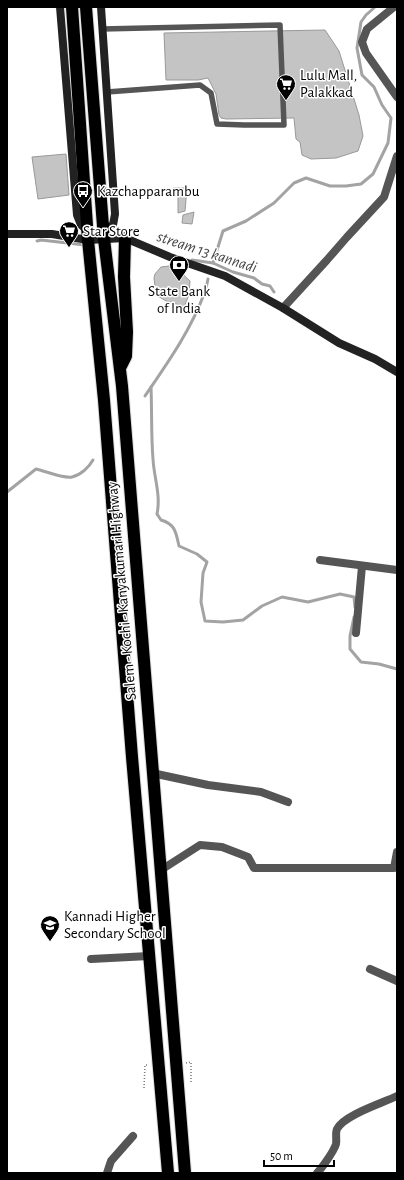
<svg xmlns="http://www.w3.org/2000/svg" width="404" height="1180" font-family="'Alegreya Sans',sans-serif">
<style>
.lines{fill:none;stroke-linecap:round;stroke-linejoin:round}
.stream{stroke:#a3a3a3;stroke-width:3}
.building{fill:#c4c4c4;stroke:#999}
.highway-casing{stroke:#dbdbdb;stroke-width:14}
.path{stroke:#777;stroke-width:1.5;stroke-dasharray:1 2;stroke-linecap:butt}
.lane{stroke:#555;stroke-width:5.5}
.street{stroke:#555;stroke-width:8}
.secondary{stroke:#222;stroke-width:8}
.highway{stroke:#000;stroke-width:12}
.labels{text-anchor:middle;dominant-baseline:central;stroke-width:3;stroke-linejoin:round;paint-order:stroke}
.poi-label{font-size:15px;fill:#000;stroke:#fff;text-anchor:start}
.street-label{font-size:15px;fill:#000;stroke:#fff}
.water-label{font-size:16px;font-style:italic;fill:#444;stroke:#fff}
</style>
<rect width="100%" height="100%" fill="#fff"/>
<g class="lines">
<g class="stream">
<polyline points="37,241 41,240 85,245"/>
<polyline points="192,260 213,263 233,272 254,278 262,284 270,286 274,292"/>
<polyline points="213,263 223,231 246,221 274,203 294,183 306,178 330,186 346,186 361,184 373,174 388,143 391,118 382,105 374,87 362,75 357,48 361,22 366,15 375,7"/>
<path d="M151,387C152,411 151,435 153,459C154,478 161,495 157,514L161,520C175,524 176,532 179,546L197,554L207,562L203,573L201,602L205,621L223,622L243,620L262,606L282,597L308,602L340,594L354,597L355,607"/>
<path d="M145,396C166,365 191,330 204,294C206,289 207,284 208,279"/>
<path d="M7,492L36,469C45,471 64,479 72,477C81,475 89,467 93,460"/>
<polyline points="354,617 350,636 350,649 361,662 379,664 397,669"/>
</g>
</g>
<g class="building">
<polygon points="325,30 339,51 359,115 363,136 358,151 336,158 311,159 302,155 300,142 296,139 294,118 226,119 221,118 219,115 216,94 208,78 198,80 166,80 164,33"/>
<polygon points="66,154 69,195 38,199 32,157"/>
<polygon points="173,188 187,188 185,211 178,213 178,196 172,196"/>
<polygon points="194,212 192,224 182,223 183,215"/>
<polygon points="169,266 175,267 190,281 189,295 184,307 171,302 168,302 156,295 154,278 155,274 161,267"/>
</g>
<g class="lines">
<defs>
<g id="highway">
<polyline points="72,7 88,240 104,400 132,757 168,1173"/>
<polyline points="86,7 104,239 122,386 185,1173"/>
<polyline points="121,366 126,356 127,332 124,277 125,238"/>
</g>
</defs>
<use href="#highway" class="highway-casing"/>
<g class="path">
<polyline points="186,1063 191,1062 191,1083"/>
<polyline points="144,1088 145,1065 149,1065"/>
</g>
<polyline class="lane" points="102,29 280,25 284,125 244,125 217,124 211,93 200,85 107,92"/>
<g class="street">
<polyline points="394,7 367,29 362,42 366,53 397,97"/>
<polyline points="283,308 327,260 347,237 384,197 397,156"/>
<polyline points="320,560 397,570"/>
<polyline points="356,633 362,566"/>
<polyline points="152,773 208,785 261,792 288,802"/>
<polyline points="161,870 200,845 222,847 248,857 254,868 394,868 397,852"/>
<polyline points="91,959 149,956"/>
<polyline points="370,969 397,981"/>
<polyline points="107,1173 111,1161 133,1136"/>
<path d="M317,1173C322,1168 334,1151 336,1144C337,1140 335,1133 337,1129C344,1115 383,1103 397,1096"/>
</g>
<g class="secondary">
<polyline points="60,7 77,215 81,225 88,231"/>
<polyline points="101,7 115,214 113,225 104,229"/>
<polyline points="7,234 52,234 88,240 125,238 170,257 225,276 283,308 339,343 375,359 397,372"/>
</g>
<use href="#highway" class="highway"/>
</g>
<defs>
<symbol id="supermarket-pin" viewBox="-11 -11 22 30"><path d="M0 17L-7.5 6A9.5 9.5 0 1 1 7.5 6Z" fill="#000" stroke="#fff"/><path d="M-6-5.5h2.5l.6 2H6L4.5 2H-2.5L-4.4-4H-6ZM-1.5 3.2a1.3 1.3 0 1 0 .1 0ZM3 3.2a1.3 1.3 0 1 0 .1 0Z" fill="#fff"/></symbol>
<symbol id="bus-pin" viewBox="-11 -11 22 30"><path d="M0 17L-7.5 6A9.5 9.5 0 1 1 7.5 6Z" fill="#000" stroke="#fff"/><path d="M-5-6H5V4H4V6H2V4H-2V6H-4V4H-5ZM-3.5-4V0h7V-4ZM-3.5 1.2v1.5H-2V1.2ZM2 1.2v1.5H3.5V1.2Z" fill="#fff"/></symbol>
<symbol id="bank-pin" viewBox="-11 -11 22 30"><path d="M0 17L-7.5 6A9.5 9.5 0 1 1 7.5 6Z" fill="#000" stroke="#fff"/><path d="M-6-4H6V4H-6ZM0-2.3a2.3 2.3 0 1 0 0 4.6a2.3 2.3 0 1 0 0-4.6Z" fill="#fff"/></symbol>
<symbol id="school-pin" viewBox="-11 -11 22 30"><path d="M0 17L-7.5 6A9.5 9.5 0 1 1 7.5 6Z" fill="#000" stroke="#fff"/><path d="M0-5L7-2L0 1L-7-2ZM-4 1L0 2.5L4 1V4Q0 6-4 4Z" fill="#fff"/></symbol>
</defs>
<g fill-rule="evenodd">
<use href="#supermarket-pin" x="275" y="73" width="22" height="30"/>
<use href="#bus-pin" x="72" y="180" width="22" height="30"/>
<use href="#supermarket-pin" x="58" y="220" width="22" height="30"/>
<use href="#bank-pin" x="168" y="254" width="22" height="30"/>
<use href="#school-pin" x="39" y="914" width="22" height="30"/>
</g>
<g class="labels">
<g class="poi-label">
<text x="300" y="75">Lulu Mall,<tspan x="300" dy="17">Palakkad</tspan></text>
<text x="97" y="191">Kazchapparambu</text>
<text x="83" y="231">Star Store</text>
<text x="179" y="291" text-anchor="middle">State Bank<tspan x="179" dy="17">of India</tspan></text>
<text x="64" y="916">Kannadi Higher<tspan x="64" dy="17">Secondary School</tspan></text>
</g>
<g class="street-label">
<text transform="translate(122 591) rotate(-95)">Salem - Kochi - Kanyakumari Highway</text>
</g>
<g class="water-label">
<text transform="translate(207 252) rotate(18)">stream 13 kannadi</text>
</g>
</g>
<rect width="404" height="1180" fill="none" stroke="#000000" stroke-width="16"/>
<path d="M264 1160v6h70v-6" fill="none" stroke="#000000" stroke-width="2"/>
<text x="270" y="1160" font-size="12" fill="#000000" stroke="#ffffff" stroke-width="3" paint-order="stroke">50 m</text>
</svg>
